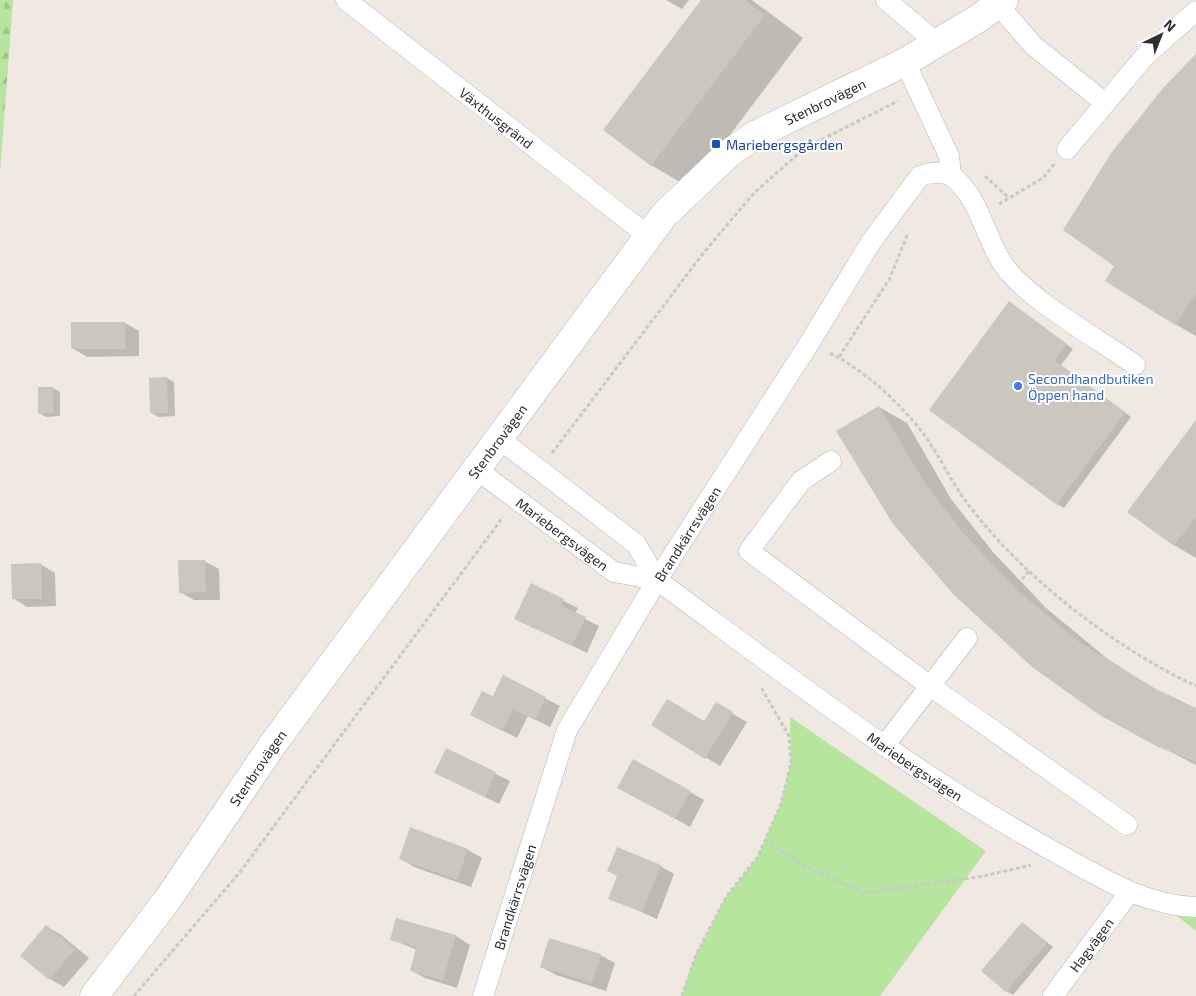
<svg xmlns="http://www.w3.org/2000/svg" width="1196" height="996" font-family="'Exo 2',sans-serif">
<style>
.forest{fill:url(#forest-firs)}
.park{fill:#b6e59e}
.shadow{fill:#0003}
.building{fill:#cbc7bf}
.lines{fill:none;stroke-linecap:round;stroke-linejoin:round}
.street-casing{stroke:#b4b7c1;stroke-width:21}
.secondary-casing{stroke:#b4b7c1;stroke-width:29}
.path{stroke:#c9c9c9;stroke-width:3;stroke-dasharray:4 2.5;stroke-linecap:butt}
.street{stroke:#fff;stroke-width:20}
.secondary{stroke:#fff;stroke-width:28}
.transit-dot{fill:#1a4fb4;stroke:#fff;stroke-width:2}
.shop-dot{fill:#3f7fe0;stroke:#fff;stroke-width:2}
.labels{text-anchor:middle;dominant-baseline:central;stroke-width:4;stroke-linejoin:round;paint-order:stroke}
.street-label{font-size:14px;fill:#2e2e2e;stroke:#fff}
.transit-label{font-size:14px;fill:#164399;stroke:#fff;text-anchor:start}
.shop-label{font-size:14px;fill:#366cbe;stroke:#fff;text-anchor:start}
</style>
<defs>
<pattern id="forest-firs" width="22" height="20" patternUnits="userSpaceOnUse" patternTransform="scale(1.25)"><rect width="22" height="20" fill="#b6e59e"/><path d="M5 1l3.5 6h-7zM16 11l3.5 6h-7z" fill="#9dc588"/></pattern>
</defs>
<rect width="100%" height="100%" fill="#efe9e1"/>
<g class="forest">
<polygon points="0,0 13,0 0,173"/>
<polygon points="1177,916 1196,916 1196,931"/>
</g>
<g class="park">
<polygon points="0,0 5,0 0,65"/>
<polygon points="790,717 986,851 880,996 682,996 696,955 726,897 757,858 781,804 791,763"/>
</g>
<g class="shadow">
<polygon points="666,0 689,0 682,9"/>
<polygon points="703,0 752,0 803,38 690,188 651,165"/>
<polygon points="1196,56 1196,336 1175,324 1115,266"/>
<polygon points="1016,307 1073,349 1061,365 1131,417 1064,508 1057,504"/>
<polygon points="72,323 125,323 139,331 139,356 87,357 72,348"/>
<polygon points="167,378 174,382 175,416 158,417 152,413"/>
<polygon points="53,388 60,392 60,416 46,417 39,413"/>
<polygon points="879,407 907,423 951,499 993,552 1046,608 1109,660 1161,693 1196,709 1196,765 1127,729 1033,666"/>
<polygon points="1196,423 1196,558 1174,545"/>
<polygon points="204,561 219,569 220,600 194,600 180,592"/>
<polygon points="40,564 55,573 56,606 27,607 13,598"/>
<polygon points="531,585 578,608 575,614 599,626 587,653 516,618"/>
<polygon points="504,677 560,706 550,727 528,716 517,738 486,722 493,698"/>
<polygon points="716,704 747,722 720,766 652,725 705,722"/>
<polygon points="447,750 510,781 499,804 436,773"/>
<polygon points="690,792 704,800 690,827 633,795"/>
<polygon points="468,850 482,858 471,887 414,867 400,858"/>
<polygon points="660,866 674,874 657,919 610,898"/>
<polygon points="1023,923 1053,947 1013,995 1006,991"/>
<polygon points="46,926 60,934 89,958 64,987 50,979 22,956"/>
<polygon points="456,936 470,945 457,988 425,978 411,970 417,950 391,939"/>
<polygon points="600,955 615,963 606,991 556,975 541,967"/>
</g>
<g class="building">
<polygon points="701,0 745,0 765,15 651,166 603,130"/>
<polygon points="1196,54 1196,294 1175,325 1105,281 1114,266 1063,230 1112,152 1164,87"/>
<polygon points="1009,301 1067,344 1055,361 1125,412 1057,505 929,410"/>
<polygon points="71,322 125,322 126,349 71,349"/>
<polygon points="167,377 168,413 150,413 149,378"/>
<polygon points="38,387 53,387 54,413 38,414"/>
<polygon points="879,406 923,481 965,535 1018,591 1081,643 1154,688 1196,708 1196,762 1156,746 1098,714 1032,667 954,595 893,524 836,431"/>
<polygon points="1196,420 1196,517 1174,546 1127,512"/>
<polygon points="178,560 205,560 206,592 179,593"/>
<polygon points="41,563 42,599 12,599 11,564"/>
<polygon points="531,583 564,599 561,606 586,617 572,646 514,619"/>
<polygon points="503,675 546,697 535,720 513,709 502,731 470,715 482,691 493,696"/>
<polygon points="667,699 704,721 716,702 733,712 705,759 651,725"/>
<polygon points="446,748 496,772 485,797 434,773"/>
<polygon points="633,759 691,791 675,819 617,788"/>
<polygon points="410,827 468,849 457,880 399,859"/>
<polygon points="617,847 661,865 642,912 608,899 617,876 607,871"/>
<polygon points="396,918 456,935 443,980 410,971 416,947 390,940"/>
<polygon points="1022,922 1047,943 1006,992 981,971"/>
<polygon points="46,925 75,949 49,980 20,956"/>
<polygon points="549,938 601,954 592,983 540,967"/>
</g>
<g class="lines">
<defs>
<g id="street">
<path id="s1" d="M346,0L647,235"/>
<polyline points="886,0 937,43"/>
<polyline points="998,5 1034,46 1105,103"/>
<polyline points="905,62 949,156 951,176"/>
<polyline points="1067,149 1145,56 1196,11"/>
<path id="s2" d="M498,438L636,544L657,580C788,676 917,777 1060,855C1104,879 1144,905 1196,907"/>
<polyline points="831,461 801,481 749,551 930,686 1127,825"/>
<path id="s3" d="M476,469L614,572L657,580"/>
<polyline points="884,746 967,638"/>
<path id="s4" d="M483,996L567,730L657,580L810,342L871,242L920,176C930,172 944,171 953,177C983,202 985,243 1009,272C1039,306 1097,338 1135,365"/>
<path id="s5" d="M1053,996L1129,893"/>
</g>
<g id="secondary">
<path id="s6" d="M94,996L168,899L273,744L664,215L728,154L755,135L905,62L979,18L1004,0"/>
</g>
</defs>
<use href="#street" class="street-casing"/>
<use href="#secondary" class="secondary-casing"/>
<g class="path">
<polyline points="985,176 1009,198"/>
<polyline points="999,204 1043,178 1054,164"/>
<path d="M830,353C865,371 898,401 922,432C937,452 948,475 962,496C1017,573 1111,646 1196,686"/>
<polyline points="839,357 890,278 908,233"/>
<polyline points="552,453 705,251 754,193 797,155 813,144 898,101"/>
<polyline points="1022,579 1030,570"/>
<polyline points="765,840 803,865 864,893 984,876 1031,865"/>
<polyline points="134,996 240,872 503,517"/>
<polyline points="682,996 696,955 726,897 757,858 781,804 791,763 789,736 761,687"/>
</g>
<use href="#street" class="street"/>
<use href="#secondary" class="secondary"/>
</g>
<rect class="transit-dot" x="711" y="139" width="10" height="10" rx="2.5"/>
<circle class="shop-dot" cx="1018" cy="386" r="5"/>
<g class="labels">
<g class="street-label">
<text stroke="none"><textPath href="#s6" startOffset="1166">Stenbrovägen</textPath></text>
<text stroke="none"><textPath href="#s1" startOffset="191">Växthusgränd</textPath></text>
<text stroke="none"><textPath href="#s6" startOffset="686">Stenbrovägen</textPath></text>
<text stroke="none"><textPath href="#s3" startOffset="108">Mariebergsvägen</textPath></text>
<text stroke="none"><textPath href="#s4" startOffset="509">Brandkärrsvägen</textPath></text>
<text stroke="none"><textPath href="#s2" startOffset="534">Mariebergsvägen</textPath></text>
<text stroke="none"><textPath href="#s6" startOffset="281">Stenbrovägen</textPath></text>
<text stroke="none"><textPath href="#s4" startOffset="104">Brandkärrsvägen</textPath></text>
<text stroke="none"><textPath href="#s5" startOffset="64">Hagvägen</textPath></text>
</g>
<g class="transit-label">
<text x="726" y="144">Mariebergsgården</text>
</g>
<g class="shop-label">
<text x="1028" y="378">Secondhandbutiken<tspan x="1028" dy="16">Öppen hand</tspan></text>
</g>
</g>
<g transform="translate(1161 35) rotate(43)" stroke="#ffffff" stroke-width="4" paint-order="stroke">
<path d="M0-4L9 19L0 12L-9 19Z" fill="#2e2e2e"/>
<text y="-8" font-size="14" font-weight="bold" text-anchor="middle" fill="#2e2e2e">N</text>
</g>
</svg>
